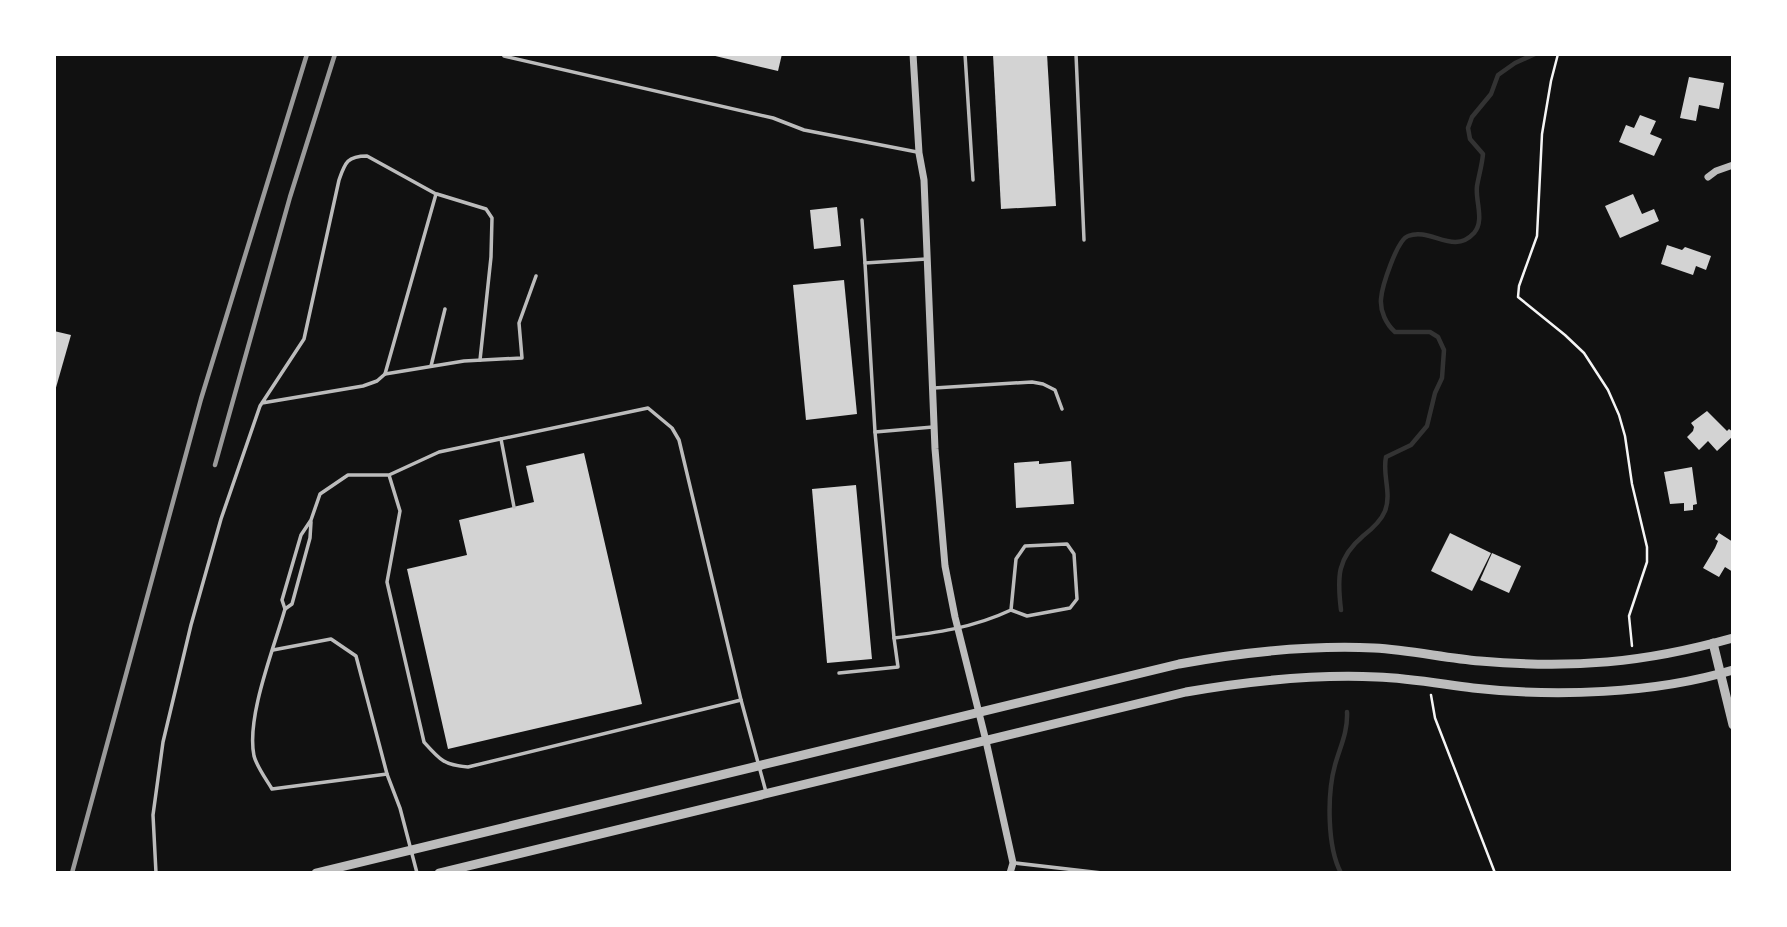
<svg xmlns="http://www.w3.org/2000/svg" width="1787" height="927" font-family="Karla,sans-serif">
<style>
.lines{fill:none;stroke-linecap:round;stroke-linejoin:round}
.stream{stroke:#333;stroke-width:4.5}
.building{fill:#d3d3d3}
.path{stroke:#f5f5f5;stroke-width:2.5}
.service{stroke:#bcbcbc;stroke-width:3.5}
.minor{stroke:#bcbcbc;stroke-width:7}
.tertiary{stroke:#bcbcbc;stroke-width:9}
.rail{stroke:#9a9a9a;stroke-width:4.5}
</style>
<rect width="100%" height="100%" fill="#111"/>
<g class="lines">
<g class="stream">
<path d="M1341,610C1337,577 1337,558 1363,536C1372,529 1381,521 1385,511C1392,493 1382,475 1386,457L1411,445L1427,426L1435,393L1442,378L1444,350L1438,337L1430,332H1395C1386,324 1380,311 1381,299C1382,286 1397,240 1408,236C1431,227 1453,256 1474,233C1485,220 1475,201 1477,186C1479,175 1482,165 1483,154L1470,139L1468,128L1472,117L1491,94L1498,75L1515,63L1535,54"/>
<path d="M1341,873C1327,847 1327,794 1335,765C1340,747 1348,732 1347,712"/>
</g>
</g>
<g class="building">
<polygon points="707,54 782,54 778,71"/>
<polygon points="993,54 1047,54 1056,206 1001,209"/>
<polygon points="1689,77 1724,83 1719,109 1699,105 1696,121 1680,118"/>
<polygon points="1640,115 1656,121 1650,134 1662,139 1654,156 1619,142 1626,125 1634,128"/>
<polygon points="1633,194 1642,214 1654,209 1659,221 1620,238 1605,206"/>
<polygon points="837,207 841,246 814,249 810,210"/>
<polygon points="1667,245 1682,250 1685,247 1711,256 1706,270 1696,266 1693,275 1661,264"/>
<polygon points="844,280 857,414 806,420 793,285"/>
<polygon points="54,331 71,335 55,391 54,391"/>
<polygon points="1707,411 1727,431 1729,429 1733,432 1733,436 1717,451 1708,441 1699,450 1687,437 1693,431 1694,427 1691,423"/>
<polygon points="584,453 642,704 448,749 407,569 467,555 459,520 534,502 526,466"/>
<polygon points="1039,461 1039,464 1071,461 1074,504 1016,508 1014,463"/>
<polygon points="1692,467 1697,504 1693,505 1693,510 1684,511 1684,503 1670,504 1664,472"/>
<polygon points="856,485 872,659 827,663 812,489"/>
<polygon points="1450,533 1491,553 1472,591 1431,571"/>
<polygon points="1719,533 1733,542 1733,572 1725,567 1719,577 1703,568 1715,548 1718,541 1715,539"/>
<polygon points="1492,553 1521,566 1509,593 1480,580"/>
</g>
<g class="lines">
<g class="path">
<polyline points="1558,54 1551,81 1542,134 1537,236 1519,286 1518,297 1565,335 1584,353 1608,390 1619,415 1625,436 1632,484 1647,547 1647,562 1629,616 1632,646"/>
<polyline points="1431,695 1435,718 1495,873"/>
</g>
<g class="service">
<polyline points="505,54 504,56 773,118 804,130 917,152"/>
<polyline points="965,54 973,180"/>
<polyline points="1076,54 1084,240"/>
<polyline points="437,194 486,209 492,218 491,257 480,360"/>
<polyline points="862,220 865,263"/>
<path d="M926,259L865,263L875,432L894,638C935,633 973,628 1011,610L1027,616L1070,608L1077,599L1074,554L1067,544L1025,546L1016,559L1011,610"/>
<polyline points="431,366 445,309"/>
<polyline points="385,374 464,361 522,358 519,323 536,276"/>
<polyline points="934,388 1032,382 1043,384 1055,390 1062,409"/>
<polyline points="875,432 933,427"/>
<polyline points="501,439 514,507"/>
<path d="M311,522L310,538L292,604L285,609C274,648 246,717 254,756C257,767 266,779 272,789L387,774L400,808L417,873"/>
<path d="M285,609L282,600L301,535L311,520L320,494L348,475H389L439,452L648,408L672,428L679,440L741,700L468,767C444,765 440,760 424,742L387,582L400,511L389,475"/>
<polyline points="273,650 331,639 356,656 387,774"/>
<polyline points="839,673 898,667 894,638"/>
<polyline points="741,700 766,792"/>
<polyline points="1015,863 1102,873"/>
<path d="M156,873L153,815L163,742L191,625L221,519L260,406L304,339L339,180C345,163 347,156 367,156L436,194L385,374L377,381L363,386L262,403"/>
</g>
<g class="minor">
<polyline points="913,54 919,153 924,180 935,449 945,566 955,617 986,741 1013,863 1010,873"/>
<polyline points="1708,177 1716,171 1733,165"/>
</g>
<g class="tertiary">
<polyline points="1713,643 1733,725"/>
<path d="M316,873L1179,664C1244,652 1308,645 1374,648C1410,650 1445,658 1480,661C1572,669 1644,663 1733,638"/>
<path d="M439,873L1186,692C1249,681 1312,674 1377,677C1409,678 1441,684 1473,688C1554,697 1654,694 1733,670"/>
</g>
<g class="rail">
<polyline points="215,465 290,197 335,54"/>
<polyline points="72,873 201,399 307,54"/>
</g>
</g>
<rect width="1787" height="927" fill="none" stroke="#ffffff" stroke-width="112"/>
</svg>
